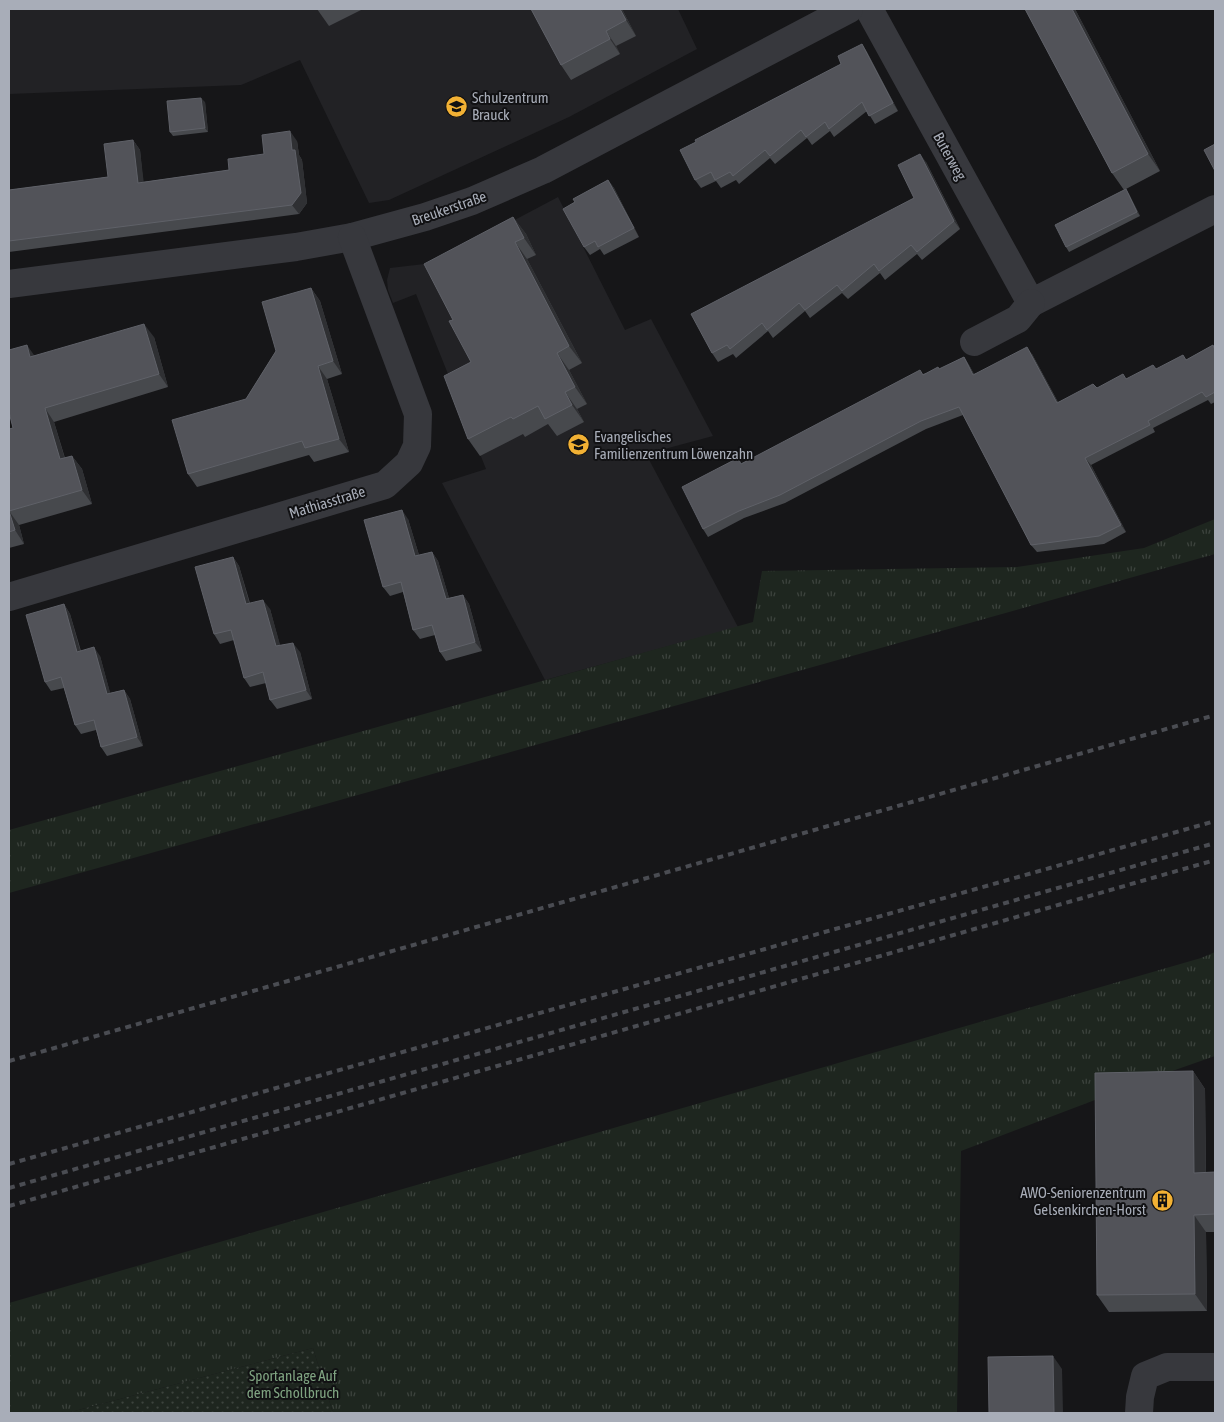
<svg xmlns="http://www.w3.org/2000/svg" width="1224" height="1422" font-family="'Asap Condensed',sans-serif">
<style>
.built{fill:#222225}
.grass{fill:url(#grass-tufts)}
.park{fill:url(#park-dots)}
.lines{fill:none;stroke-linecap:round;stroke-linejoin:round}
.minor{stroke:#37383d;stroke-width:28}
.rail{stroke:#4a4c52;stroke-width:4;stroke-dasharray:6 5;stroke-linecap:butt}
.wall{fill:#47494d}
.shaded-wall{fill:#2f3033}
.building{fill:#525359;stroke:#5f6168}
.labels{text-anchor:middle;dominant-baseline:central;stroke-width:4;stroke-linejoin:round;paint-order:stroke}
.poi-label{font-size:15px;fill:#a8adb8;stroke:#111113;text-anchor:start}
.street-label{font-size:15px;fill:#a8adb8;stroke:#111113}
.park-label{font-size:15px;fill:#7fa381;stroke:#111113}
</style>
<defs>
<pattern id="grass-tufts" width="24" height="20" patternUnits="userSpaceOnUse" patternTransform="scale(1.25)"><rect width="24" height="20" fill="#1e261f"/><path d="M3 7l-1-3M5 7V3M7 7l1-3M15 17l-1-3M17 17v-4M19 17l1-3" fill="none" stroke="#3c433d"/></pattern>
<pattern id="park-dots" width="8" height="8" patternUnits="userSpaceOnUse" patternTransform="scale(1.25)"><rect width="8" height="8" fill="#1e261f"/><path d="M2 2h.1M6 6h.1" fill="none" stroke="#3c433d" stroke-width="1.8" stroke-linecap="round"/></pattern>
</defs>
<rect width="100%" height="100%" fill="#161618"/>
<g class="built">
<polygon points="9,9 678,9 697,49 569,117 389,200 369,203 300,60 241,85 9,94"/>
<polygon points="558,197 625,330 651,319 713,436 646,454 738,627 545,680 442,483 486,469 416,294 393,303 388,290 387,280 390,268 433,263"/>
</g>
<g class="grass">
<polygon points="1215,519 1215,554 9,893 9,830 753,622 762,571 1017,567 1144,548"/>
<polygon points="1215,952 1215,1056 1158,1076 961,1151 957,1413 333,1413 313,1348 67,1413 9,1413 9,1303 1201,958"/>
</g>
<polygon class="park" points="313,1348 333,1413 67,1413"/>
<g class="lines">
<g class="minor">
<polyline points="869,9 1031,303 1215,209"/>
<polyline points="9,284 296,247 352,237 425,217 472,201 543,170 849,9"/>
<polyline points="974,342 1018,319 1031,303"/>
<polyline points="9,597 385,485 409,463 417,446 418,414 352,237"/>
<polyline points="1139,1413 1140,1397 1145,1376 1167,1367 1215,1367"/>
</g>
<g class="rail">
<polyline points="9,1061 1215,715"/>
<polyline points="9,1164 1215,821"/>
<polyline points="9,1188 1215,843"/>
<polyline points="9,1206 1215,860"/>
</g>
</g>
<g class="wall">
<polygon points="317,9 363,9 329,26"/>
<polygon points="531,9 622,9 636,36 616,46 620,54 571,80 561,65"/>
<polygon points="1025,9 1075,9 1160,171 1126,189 1129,194 1140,216 1069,252 1066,247 1124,190 1112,173"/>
<polygon points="862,44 867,52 898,111 875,124 867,111 834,137 830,131 812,145 807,138 775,164 770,158 739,184 736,180 721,188 716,181 701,188 695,180 841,64"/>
<polygon points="205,102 208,132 173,136 170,132"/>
<polygon points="133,140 140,150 143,182 229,170 264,154 297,141 299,155 302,160 307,203 299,214 9,252 9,190 108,177"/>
<polygon points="926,162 960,229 922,260 917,254 885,280 880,273 848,299 842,293 810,318 805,311 773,338 768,331 736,358 733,354 718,362 712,353 914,198"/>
<polygon points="608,180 614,188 639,237 604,255 600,249 590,255 584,247 575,202"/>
<polygon points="513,217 526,234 536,255 527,259 582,363 569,370 587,404 577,409 584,422 557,436 548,424 525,437 523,434 480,456 468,439 471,362 453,320"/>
<polygon points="311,288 320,301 342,374 327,379 349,452 314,462 309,455 197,487 188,474 246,399 276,351"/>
<polygon points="154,337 168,387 54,422 65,458 72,456 82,469 92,504 19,525 24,544 9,548 9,474 10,474 13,428 35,356"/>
<polygon points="1213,345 1215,349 1215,402 1211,404 1208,400 1153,428 1155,432 1091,465 1126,532 1104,544 1037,552 1031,545 963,415 926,429 785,503 744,518 708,537 703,529 742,463 923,374 940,369 964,357 969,365 974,374 1032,354 1058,402 1097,388 1186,360"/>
<polygon points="408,519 419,555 432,552 438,561 449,598 463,595 469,604 482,651 446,661 440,652 435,635 420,639 413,630 403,592 390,596 383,587"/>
<polygon points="233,557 239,566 250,603 270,609 280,646 300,652 312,699 277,709 270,700 266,683 250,687 244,678 234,640 220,644 214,634"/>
<polygon points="64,604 70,614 81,651 100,656 110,693 124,690 130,699 143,746 107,756 101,747 96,730 81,734 75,725 64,688 51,691 45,682"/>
<polygon points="1193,1071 1205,1089 1206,1173 1215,1172 1215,1232 1206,1232 1207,1311 1109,1312 1097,1295"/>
</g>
<g class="shaded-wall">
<polygon points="620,9 622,9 636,36 626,20"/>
<polygon points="1072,9 1075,9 1160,171 1148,154"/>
<polygon points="606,31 616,46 620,54 610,39"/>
<polygon points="862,44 867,52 898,111 893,103"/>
<polygon points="201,98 205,102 208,132 205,128"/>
<polygon points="290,131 297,141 299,155 302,160 307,203 299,214 292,205 292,150"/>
<polygon points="133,140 140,150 145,193 138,183"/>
<polygon points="920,154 926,162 960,229 954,221"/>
<polygon points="608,180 614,188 639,237 634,228"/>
<polygon points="1126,189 1129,194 1140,216 1137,212"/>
<polygon points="513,217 526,234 536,255 524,238"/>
<polygon points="515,242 527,259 582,363 569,346"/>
<polygon points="311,288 320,301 342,374 333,361"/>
<polygon points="144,324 154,337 168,387 159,374"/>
<polygon points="27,345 36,358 30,357"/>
<polygon points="1027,347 1032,354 1062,410 1057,403"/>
<polygon points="557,353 569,370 587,404 575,387"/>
<polygon points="964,357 969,365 978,382 973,375"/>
<polygon points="318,366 327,379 349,452 339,439"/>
<polygon points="565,392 577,409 584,422 572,405"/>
<polygon points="45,408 54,422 69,473 60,459"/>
<polygon points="72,456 82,469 92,504 82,490"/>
<polygon points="1085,458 1091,465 1126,532 1121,525"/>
<polygon points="402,510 408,519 422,565 415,556"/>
<polygon points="9,511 19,525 24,544 15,530"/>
<polygon points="432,552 438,561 452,608 446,599"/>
<polygon points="233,557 239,566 252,613 246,604"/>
<polygon points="463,595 469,604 482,651 475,642"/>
<polygon points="263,600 270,609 283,655 276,646"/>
<polygon points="64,604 70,614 83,661 77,652"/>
<polygon points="293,643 300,652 312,699 306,690"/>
<polygon points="94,647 100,656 113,703 107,694"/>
<polygon points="124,690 130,699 143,746 137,737"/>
<polygon points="1193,1071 1205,1089 1206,1190 1194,1173"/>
<polygon points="1194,1215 1206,1232 1207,1311 1195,1294"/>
<polygon points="1053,1356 1062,1369 1063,1413 1054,1413"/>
</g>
<g class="building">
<polygon points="531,9 620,9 626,20 606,31 610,39 561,65"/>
<polygon points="1025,9 1072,9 1148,154 1112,173"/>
<polygon points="862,44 893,103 869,116 862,102 829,129 825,122 806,137 801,130 770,156 765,150 733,176 730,172 715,180 711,172 695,180 680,150 696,142 695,140 841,64 838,56"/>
<polygon points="201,98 205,128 170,132 167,101"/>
<polygon points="290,131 292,150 295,150 301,193 292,205 9,241 9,190 108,177 104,144 133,140 138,183 229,170 228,159 264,154 262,135"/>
<polygon points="1215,144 1215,171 1204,150"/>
<polygon points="920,154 954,221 917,252 911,245 879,271 874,264 842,291 837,285 805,310 799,303 767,330 762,323 730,349 727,345 712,353 691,314 914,198 898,165"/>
<polygon points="608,180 634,228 598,247 595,241 584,247 563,209 575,202 573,199"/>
<polygon points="1126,189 1137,212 1066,247 1055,225"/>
<polygon points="513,217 524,238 515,242 569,346 557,353 575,387 565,392 572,405 545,419 538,406 513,419 511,417 468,439 444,376 471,362 449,321 453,320 424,264"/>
<polygon points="311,288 333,361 318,366 339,439 305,448 302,441 188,474 172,420 246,399 276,351 262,302"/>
<polygon points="144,324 159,374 45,408 60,459 72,456 82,490 9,511 15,530 9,532 9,474 10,474 9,471 9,429 13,428 9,412 9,350 27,345 30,357"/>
<polygon points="1213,345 1215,350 1215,392 1206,397 1202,392 1148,421 1150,425 1085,458 1121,525 1099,536 1031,545 959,407 921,421 780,495 739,511 703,529 682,487 738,458 741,464 920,370 923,375 938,367 939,369 964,357 973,375 1027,347 1057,403 1093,384 1097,388 1123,374 1126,379 1153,365 1156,369 1183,355 1186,360"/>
<polygon points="402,510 415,556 432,552 446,599 463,595 475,642 440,652 432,625 413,630 401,582 383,587 364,520"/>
<polygon points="233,557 246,604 263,600 276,646 293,643 306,690 270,700 263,672 244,678 231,630 214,634 195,567"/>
<polygon points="64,604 77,652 94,647 107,694 124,690 137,737 101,747 94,720 75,725 61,677 45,682 26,615"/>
<polygon points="1193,1071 1194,1173 1215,1172 1215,1214 1194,1215 1195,1294 1097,1295 1095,1073"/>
<polygon points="1053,1356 1054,1413 989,1413 988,1357"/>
</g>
<defs>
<symbol id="school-disc" viewBox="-11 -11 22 22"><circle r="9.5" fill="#f2b134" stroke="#111113"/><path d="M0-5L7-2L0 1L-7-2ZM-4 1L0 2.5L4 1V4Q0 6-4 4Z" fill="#111"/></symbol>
<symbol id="building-disc" viewBox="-11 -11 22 22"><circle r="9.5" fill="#f2b134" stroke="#111113"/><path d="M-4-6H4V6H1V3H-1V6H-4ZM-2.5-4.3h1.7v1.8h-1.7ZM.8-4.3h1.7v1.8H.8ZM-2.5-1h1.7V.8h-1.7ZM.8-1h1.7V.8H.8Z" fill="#111"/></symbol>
</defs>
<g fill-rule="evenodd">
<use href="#school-disc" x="444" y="94" width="25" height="25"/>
<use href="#school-disc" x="566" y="432" width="25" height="25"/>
<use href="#building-disc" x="1150" y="1188" width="25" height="25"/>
</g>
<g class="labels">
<g class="poi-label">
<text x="472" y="97">Schulzentrum<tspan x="472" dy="17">Brauck</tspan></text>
<text x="594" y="436">Evangelisches<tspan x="594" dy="17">Familienzentrum Löwenzahn</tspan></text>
<text x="1146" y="1192" text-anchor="end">AWO-Seniorenzentrum<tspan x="1146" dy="17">Gelsenkirchen-Horst</tspan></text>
</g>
<g class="street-label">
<text transform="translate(950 156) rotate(61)">Buterweg</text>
<text transform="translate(449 208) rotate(-19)">Breukerstraße</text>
<text transform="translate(327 502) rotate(-17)">Mathiasstraße</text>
</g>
<g class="park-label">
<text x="293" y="1375">Sportanlage Auf<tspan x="293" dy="17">dem Schollbruch</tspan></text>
</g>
</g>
<rect width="1224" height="1422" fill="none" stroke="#a8adb8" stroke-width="20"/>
</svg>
